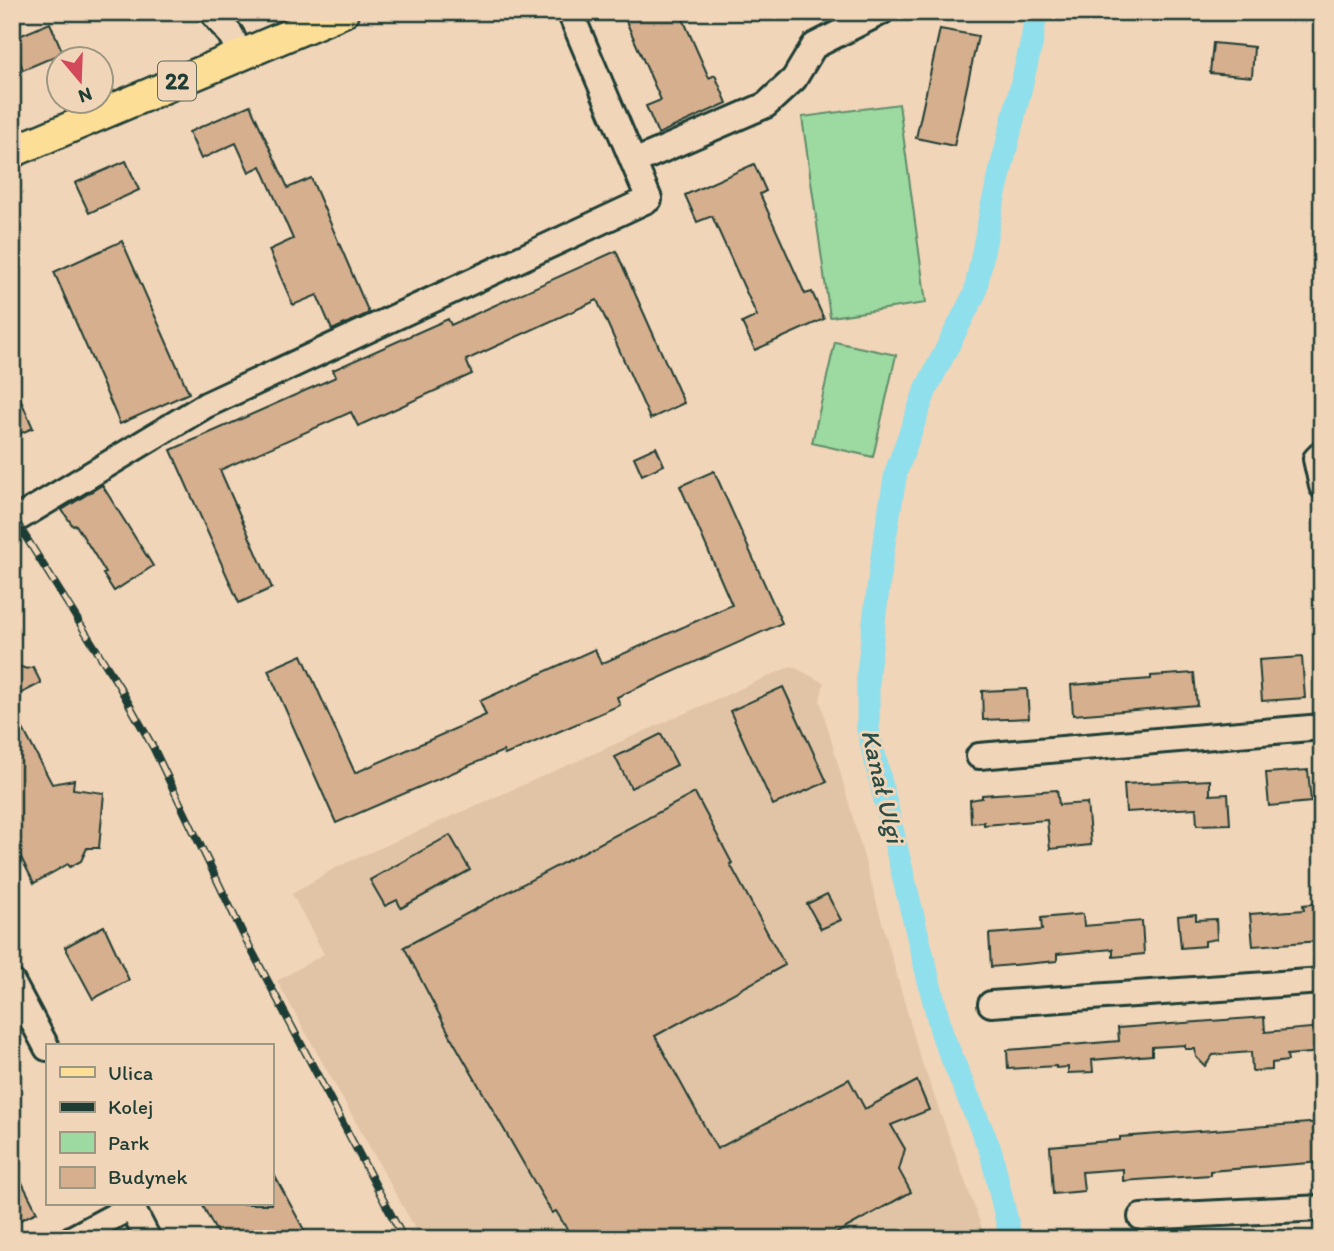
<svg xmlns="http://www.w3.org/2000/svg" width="1334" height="1251" font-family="Itim,sans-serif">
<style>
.built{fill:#e1c4a6}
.green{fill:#9ddaa1;stroke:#5e8c6a;stroke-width:2}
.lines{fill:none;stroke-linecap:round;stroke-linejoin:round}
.canal{stroke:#8fdfec;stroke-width:23}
.building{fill:#d6af8e;stroke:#1f3d34;stroke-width:2}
.minor-casing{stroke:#1f3d34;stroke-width:30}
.major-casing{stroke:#1f3d34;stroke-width:35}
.minor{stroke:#f1d5b8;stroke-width:24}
.major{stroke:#fdde96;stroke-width:30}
.rail-casing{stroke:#1f3d34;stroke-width:8}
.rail{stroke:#f1d5b8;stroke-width:5;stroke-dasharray:16;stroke-linecap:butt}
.labels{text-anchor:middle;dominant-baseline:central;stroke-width:6;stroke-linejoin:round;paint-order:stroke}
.shield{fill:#f1d5b8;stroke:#5e6b5c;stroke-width:2}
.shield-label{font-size:23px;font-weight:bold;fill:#1f3d34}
.water-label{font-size:26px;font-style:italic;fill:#2a4d46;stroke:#f1d5b8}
</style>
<rect width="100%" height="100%" fill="#f1d5b8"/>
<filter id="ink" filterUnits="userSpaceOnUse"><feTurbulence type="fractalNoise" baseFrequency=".0143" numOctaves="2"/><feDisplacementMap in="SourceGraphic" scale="14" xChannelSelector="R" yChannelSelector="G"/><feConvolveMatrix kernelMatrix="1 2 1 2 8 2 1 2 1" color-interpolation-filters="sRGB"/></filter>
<g filter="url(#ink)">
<polygon class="built" points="792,666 824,683 820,700 919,1054 986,1239 421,1239 277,981 324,954 292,894 335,868"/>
<g class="green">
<polygon points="899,104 926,303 830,317 802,117"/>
<polygon points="835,342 896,355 873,457 812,443"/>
</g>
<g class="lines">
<polyline class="canal" points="1011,1239 991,1152 942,1034 909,900 868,729 868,672 882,556 896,472 926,389 975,293 992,206 1032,41 1036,12"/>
</g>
<g class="building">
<polygon points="622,12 680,12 709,78 715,75 727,103 658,134 646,106 661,100"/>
<polygon points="50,23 63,53 23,70 12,39"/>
<polygon points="940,29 978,36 954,146 916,138"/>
<polygon points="1213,43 1254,47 1252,77 1210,73"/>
<polygon points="250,105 288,188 311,178 369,313 332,330 317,295 293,305 269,250 293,239 261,166 249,172 236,143 201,159 189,132"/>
<polygon points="126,161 139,190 89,213 75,183"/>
<polygon points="754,164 766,191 760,194 805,294 812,292 824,319 755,350 742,323 757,316 712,216 697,222 685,195"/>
<polygon points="122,241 189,393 120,424 54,272"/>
<polygon points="616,251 684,403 650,419 597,300 466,360 472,374 358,426 351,412 220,470 272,588 239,603 171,450 336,377 333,370 448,319 451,325"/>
<polygon points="12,380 33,428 12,437"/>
<polygon points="656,447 664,465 642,475 634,457"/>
<polygon points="714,471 782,623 617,697 620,705 505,755 503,751 336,823 268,670 302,655 355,773 486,715 480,701 595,649 601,664 732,605 680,486"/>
<polygon points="102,485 153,566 114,591 103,574 106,573 76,525 73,526 62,510"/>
<polygon points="1302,657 1305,698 1262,701 1259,660"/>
<polygon points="12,664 27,669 33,667 41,683 12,698"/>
<polygon points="1194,673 1197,705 1073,715 1071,685 1151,679 1151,676"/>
<polygon points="783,687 827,782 773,805 730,711"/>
<polygon points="1027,689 1029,718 983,720 982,691"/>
<polygon points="12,708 52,784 74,780 73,789 104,793 99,848 87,848 81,861 70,867 68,864 34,883 12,840"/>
<polygon points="661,734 677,765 631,788 615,757"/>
<polygon points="1308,770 1311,802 1269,806 1266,773"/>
<polygon points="1210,780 1210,795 1228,794 1230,824 1197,825 1196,808 1126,812 1124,784"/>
<polygon points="1057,790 1059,805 1087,803 1091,845 1050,849 1047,820 984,825 984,822 971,823 970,800 982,798 982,795"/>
<polygon points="695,793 732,863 730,864 785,965 655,1036 717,1149 849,1079 865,1109 917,1081 929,1110 891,1125 905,1149 899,1170 911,1192 826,1239 573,1239 556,1211 552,1213 452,1039 404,947"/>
<polygon points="450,835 470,870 401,908 397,900 385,906 370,880"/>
<polygon points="827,894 841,920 821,929 807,904"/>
<polygon points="1322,903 1320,941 1253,946 1250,914 1304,910 1303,905"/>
<polygon points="1083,914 1084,926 1142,921 1144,954 1113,957 1113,949 1057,954 1057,961 991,967 989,934 1042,930 1041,918"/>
<polygon points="1196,914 1196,920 1216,919 1217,939 1205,941 1205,946 1181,948 1178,916"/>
<polygon points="104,926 129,980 93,999 65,947"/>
<polygon points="1264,1017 1265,1032 1322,1027 1322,1052 1287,1055 1288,1061 1272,1063 1272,1070 1252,1071 1251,1052 1213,1055 1205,1066 1196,1057 1195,1049 1185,1049 1185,1045 1152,1047 1152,1055 1092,1060 1093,1072 1068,1073 1068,1067 1056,1068 1056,1066 1008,1069 1007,1050 1119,1041 1118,1028"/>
<polygon points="1322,1122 1322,1162 1210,1171 1210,1175 1123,1181 1123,1169 1082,1172 1084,1191 1053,1194 1050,1146 1120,1140 1120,1137"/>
<polygon points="12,1163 37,1212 12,1224"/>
<polygon points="271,1169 309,1239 220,1239 202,1204 271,1204"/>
</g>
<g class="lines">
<defs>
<g id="minor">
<polyline points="212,12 231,35 240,55"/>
<polyline points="634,162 766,105 794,79 814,46 881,12"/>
<polyline points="1322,453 1316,459 1322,486"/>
<polyline points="12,522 206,405 649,199 570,12"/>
<polyline points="979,756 1322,727"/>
<polyline points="12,982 47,1048"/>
<polyline points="991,1004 1322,981"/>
<polyline points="130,1204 148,1239"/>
<polyline points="1141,1217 1322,1208"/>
<polyline points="71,1239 131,1207"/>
</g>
<polyline id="major" points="12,152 343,12"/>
</defs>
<use href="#minor" class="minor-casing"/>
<use href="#major" class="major-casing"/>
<use href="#minor" class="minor"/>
<use href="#major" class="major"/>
<defs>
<polyline id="rail" points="12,515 119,686 153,747 243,934 404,1239"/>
</defs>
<use href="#rail" class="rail-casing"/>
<use href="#rail" class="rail"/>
</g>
</g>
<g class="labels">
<rect class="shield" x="158" y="61.5" width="38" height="39" rx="5"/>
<g class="shield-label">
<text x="177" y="81">22</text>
</g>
<g class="water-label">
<text transform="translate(883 786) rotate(77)">Kanał Ulgi</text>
</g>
</g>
<rect width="1334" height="1251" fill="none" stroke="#f1d5b8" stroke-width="42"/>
<rect x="21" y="21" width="1292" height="1209" fill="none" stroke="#1f3d34" stroke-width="2.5" filter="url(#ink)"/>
<rect x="46" y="1044" width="228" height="161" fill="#f1d5b8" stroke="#9d9883" stroke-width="2"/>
<rect x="60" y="1067" width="35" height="10" fill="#fdde96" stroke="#9d9883" stroke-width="2"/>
<text x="108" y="1080" font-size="21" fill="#1f3d34">Ulica</text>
<rect x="60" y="1102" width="35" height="10" fill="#1f3d34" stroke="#9d9883" stroke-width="2"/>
<text x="108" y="1114" font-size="21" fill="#1f3d34">Kolej</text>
<rect x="60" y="1132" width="35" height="21" fill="#9ddaa1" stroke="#9d9883" stroke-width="2"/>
<text x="108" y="1150" font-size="21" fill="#1f3d34">Park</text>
<rect x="60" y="1167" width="35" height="21" fill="#d6af8e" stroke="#9d9883" stroke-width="2"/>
<text x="108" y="1184" font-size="21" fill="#1f3d34">Budynek</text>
<g transform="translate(80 80) rotate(161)"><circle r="33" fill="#f1d5b8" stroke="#9d9883" stroke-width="2"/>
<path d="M0-5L12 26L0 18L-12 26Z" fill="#d1495b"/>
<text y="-10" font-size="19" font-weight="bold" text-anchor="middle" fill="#1f3d34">N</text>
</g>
</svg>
